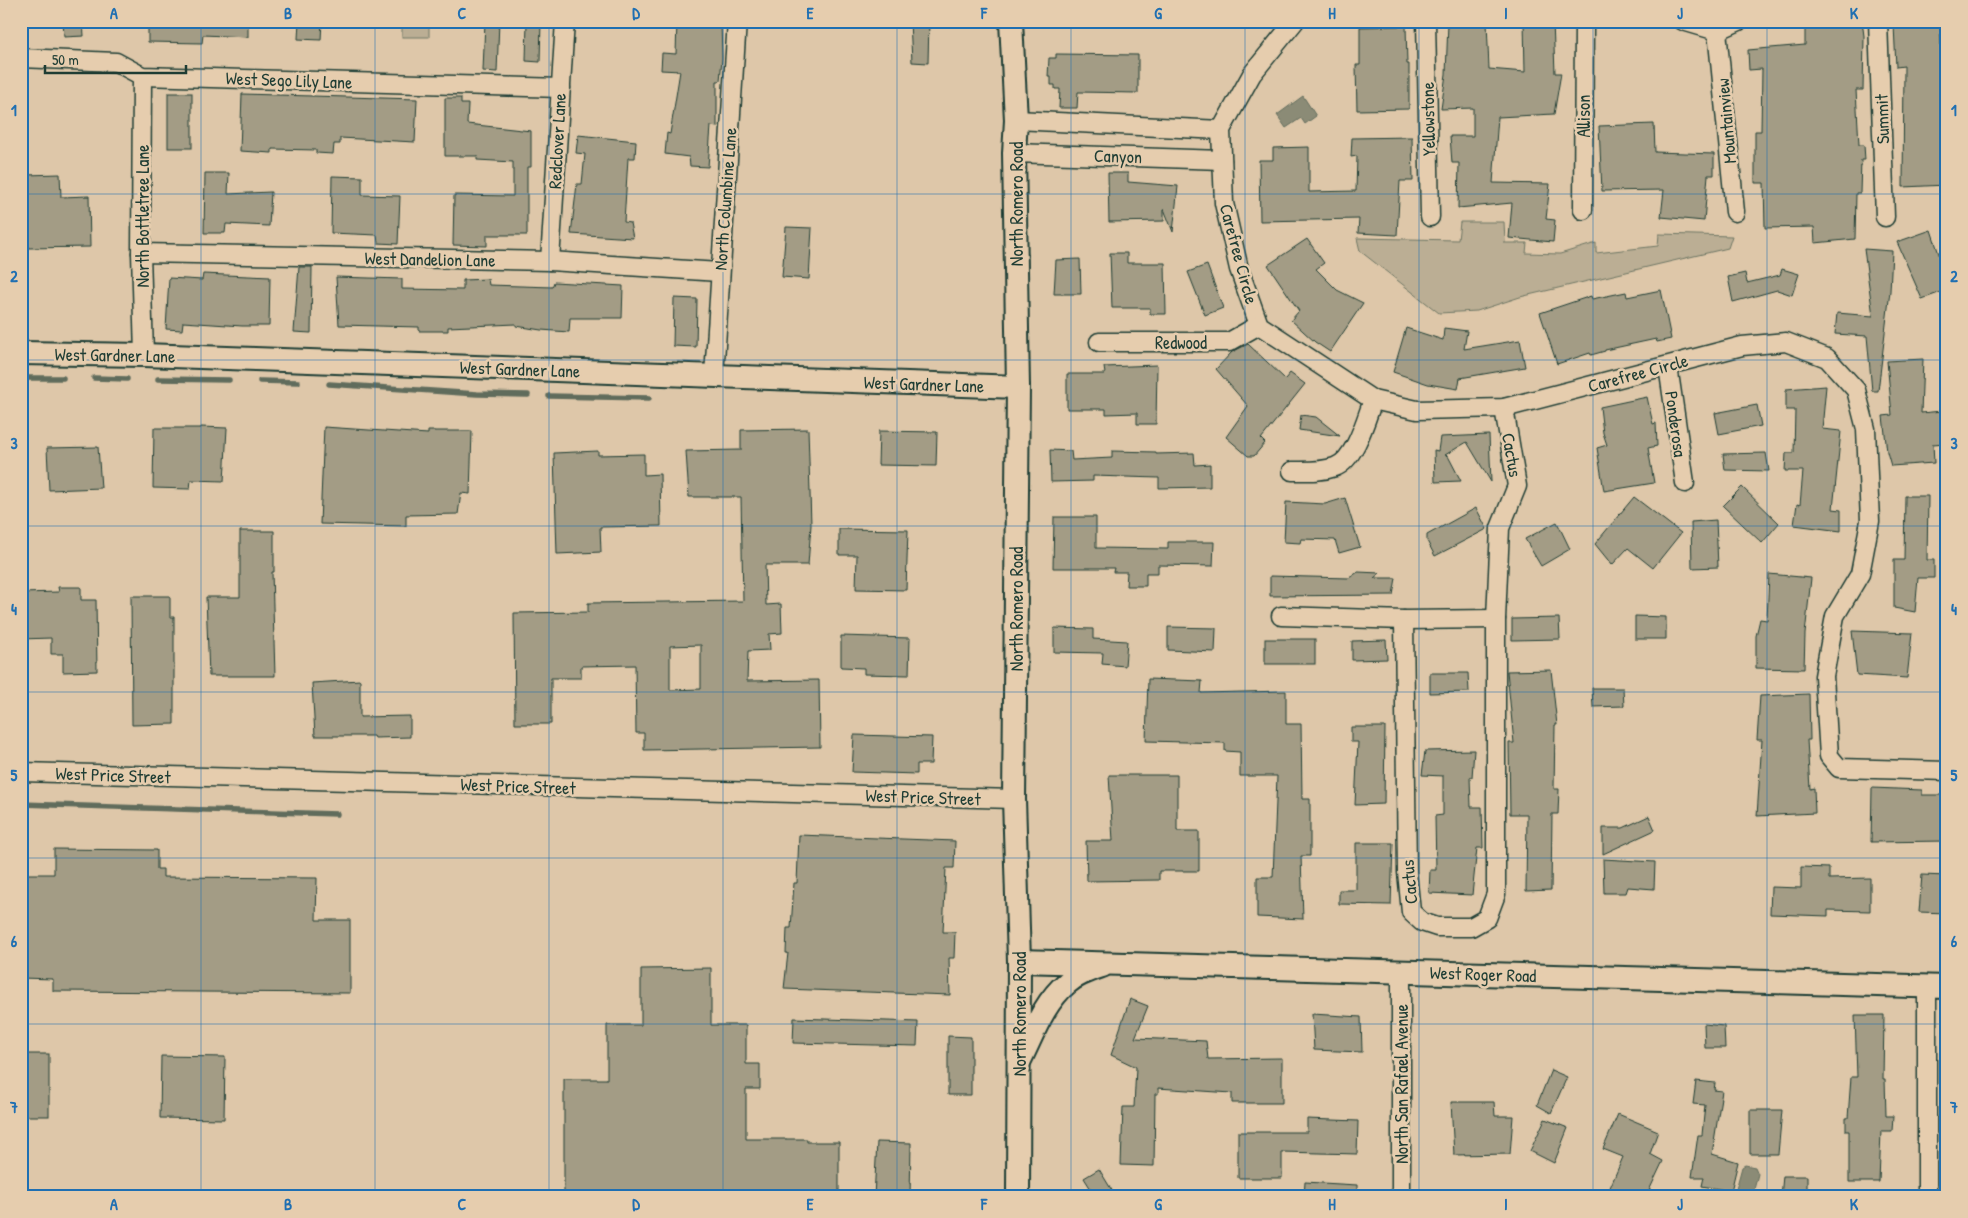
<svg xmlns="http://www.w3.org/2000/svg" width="1968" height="1218" font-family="'Patrick Hand',sans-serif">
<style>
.green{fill:#bbae94;stroke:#6d7664}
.water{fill:#8b8b76;stroke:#606c5c}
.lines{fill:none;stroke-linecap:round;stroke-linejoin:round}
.stream{stroke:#606c5c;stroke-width:5.5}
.building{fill:#a39c85;stroke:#1f3d34;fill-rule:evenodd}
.minor-casing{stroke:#1f3d34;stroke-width:21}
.tertiary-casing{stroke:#1f3d34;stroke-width:26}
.minor{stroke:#e6cdae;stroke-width:18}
.tertiary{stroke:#e6cdae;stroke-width:22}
.grid{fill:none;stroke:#1f6fb2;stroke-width:1;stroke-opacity:0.55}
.labels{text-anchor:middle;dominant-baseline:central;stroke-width:5;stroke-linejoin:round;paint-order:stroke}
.street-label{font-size:18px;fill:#1f3d34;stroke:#e6cdae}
.neatline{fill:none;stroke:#1f6fb2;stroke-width:2}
.grid-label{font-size:16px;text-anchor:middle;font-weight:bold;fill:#1f6fb2}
</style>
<rect width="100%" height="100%" fill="#dec7a9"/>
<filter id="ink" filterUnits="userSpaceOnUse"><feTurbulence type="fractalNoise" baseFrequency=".02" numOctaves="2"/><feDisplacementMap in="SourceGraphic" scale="10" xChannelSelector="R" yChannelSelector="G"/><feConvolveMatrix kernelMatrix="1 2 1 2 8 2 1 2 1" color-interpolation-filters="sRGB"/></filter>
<g filter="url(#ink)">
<g class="green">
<rect x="402" y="21" width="27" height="16"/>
<polygon points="1460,222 1504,222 1505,243 1527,243 1526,253 1560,254 1596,243 1596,253 1658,246 1659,234 1732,236 1728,248 1520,297 1477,311 1439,313 1360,251 1357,238 1458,240"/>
</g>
<g class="water">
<polygon points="1303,96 1316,116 1305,124 1301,118 1286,128 1277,115"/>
<polygon points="1745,1165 1755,1167 1758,1174 1752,1197 1737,1197 1735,1193 1742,1167"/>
</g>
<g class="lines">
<g class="stream">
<polyline points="21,378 63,378"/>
<polyline points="94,378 127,379"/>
<polyline points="158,379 229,380"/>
<polyline points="260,381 298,382"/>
<polyline points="329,384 477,394 528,395"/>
<polyline points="549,396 649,398"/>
<polyline points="21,804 337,814"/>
</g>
</g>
<g class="building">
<polygon points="63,21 83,21 84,36 64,37"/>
<polygon points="148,21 248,21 248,37 203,35 202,43 148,42"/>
<polygon points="299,21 322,21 321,40 298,39"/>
<polygon points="485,21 499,21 497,72 483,71"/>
<polygon points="527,21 541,21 540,62 526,61"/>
<polygon points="677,21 721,21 722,58 720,81 717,81 717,127 711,126 708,167 690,166 689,157 665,154 667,133 670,134 680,71 661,70 662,53 676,54"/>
<polygon points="910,21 929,21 928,63 912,62"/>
<polygon points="1524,21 1553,21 1555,73 1561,73 1554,114 1498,117 1493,183 1550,184 1546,219 1555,220 1553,242 1509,238 1512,203 1458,208 1459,163 1452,163 1450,136 1473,136 1473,108 1441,109 1446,74 1448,23 1487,22 1489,69 1525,72"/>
<polygon points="1805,21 1862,21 1864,36 1863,90 1856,90 1859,145 1864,145 1865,160 1861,160 1860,193 1856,193 1855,239 1815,243 1814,227 1765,228 1764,183 1755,183 1755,131 1761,131 1762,69 1749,70 1748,50 1805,45"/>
<polygon points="1940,23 1941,51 1945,51 1946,87 1946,104 1944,104 1947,185 1903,187 1904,66 1896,67 1894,25"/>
<polygon points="1406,26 1407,64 1409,64 1409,109 1357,110 1356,65 1360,65 1360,27"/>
<polygon points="1056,54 1138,55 1138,93 1078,92 1077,108 1059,108 1060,89 1055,89 1055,85 1051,85 1051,77 1048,77 1049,58 1056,58"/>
<rect x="168" y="93" width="24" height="55"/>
<polygon points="242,94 417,99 415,142 340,138 340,144 334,144 333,154 316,153 316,150 272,149 272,153 240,151"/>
<polygon points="445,98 461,98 461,104 468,104 467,124 531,131 531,167 527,167 527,235 487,235 487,246 453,245 454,195 513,196 513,162 477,160 477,156 445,156"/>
<polygon points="1654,124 1655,152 1714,154 1714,175 1708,175 1704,221 1661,217 1664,190 1602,191 1599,126"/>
<polygon points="578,135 636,141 635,158 628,158 624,222 630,223 633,238 571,234 577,184 582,184 585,154 576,153"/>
<polygon points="1412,137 1413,181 1400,181 1397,235 1358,233 1359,219 1260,221 1259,160 1273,160 1273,148 1309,147 1309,192 1356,191 1357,156 1351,157 1352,138"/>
<polygon points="205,173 229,173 228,194 271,192 269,226 226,224 225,233 204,233"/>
<polygon points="1108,173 1128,173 1128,182 1178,186 1173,232 1164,209 1164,221 1109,222"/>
<polygon points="60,174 61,197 89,196 90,247 28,248 26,175"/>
<polygon points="332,176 362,177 362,195 400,196 398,244 378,243 377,235 331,233"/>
<polygon points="786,227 812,228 809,279 782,277"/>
<polygon points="1931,230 1947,278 1947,290 1922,299 1897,242"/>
<polygon points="1307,239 1324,263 1316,269 1337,290 1363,303 1330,352 1315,342 1291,320 1299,311 1268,265"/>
<polygon points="1864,249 1892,251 1890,291 1878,391 1872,391 1867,336 1835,334 1837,313 1873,316"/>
<polygon points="1110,253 1127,253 1127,263 1165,263 1166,314 1150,314 1150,308 1112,308"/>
<polygon points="1080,259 1081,294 1054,294 1056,260"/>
<polygon points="1207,265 1223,308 1205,315 1188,272"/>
<polygon points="299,267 312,267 311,333 294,332"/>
<polygon points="1782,269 1799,274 1792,295 1777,290 1733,302 1728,277 1745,273 1747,283 1780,275"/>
<polygon points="203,274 270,277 269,326 242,326 183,322 182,330 166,329 169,278 202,280"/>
<polygon points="336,277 402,279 402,289 463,290 463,280 488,279 489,285 552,287 554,282 623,286 622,318 570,318 569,332 541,330 516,326 516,324 448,327 448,331 419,331 419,327 339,325"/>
<polygon points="1661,290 1671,339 1657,342 1656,339 1605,350 1605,351 1591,355 1590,353 1557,364 1540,313 1591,296 1592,299 1626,292 1627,297"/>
<polygon points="674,298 697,299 696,347 673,346"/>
<polygon points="1406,328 1443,340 1444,328 1467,331 1464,349 1520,340 1525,367 1460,378 1458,389 1428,384 1393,372"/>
<polygon points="1248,344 1285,379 1290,373 1305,384 1261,439 1265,443 1254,456 1248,456 1226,437 1248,406 1216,369 1232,352"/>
<polygon points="1923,359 1921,413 1942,411 1945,443 1933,444 1934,463 1891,466 1887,452 1883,416 1892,415 1887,361"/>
<polygon points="1157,365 1156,424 1137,424 1137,413 1106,414 1106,409 1067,409 1067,374 1105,374 1104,367"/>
<polygon points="1826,386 1822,429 1841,431 1833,509 1841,510 1841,531 1794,525 1797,504 1800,505 1803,471 1785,471 1786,453 1794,453 1795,410 1786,410 1786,389"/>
<polygon points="1647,397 1653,424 1656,423 1657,446 1648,448 1654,483 1604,491 1597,448 1607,445 1603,433 1600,407"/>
<polygon points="1757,405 1761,426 1719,434 1715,413"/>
<polygon points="1301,415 1316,417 1340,436 1299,430"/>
<polygon points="201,427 227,428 224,481 191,480 190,489 153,488 154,428 201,428"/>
<polygon points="324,427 428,434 428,431 472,431 470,494 461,493 458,514 406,515 406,526 320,524"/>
<path d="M808,429L811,525L808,565H765L766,605L781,604L782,633L769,634L770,650L748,651L747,681L819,680L820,747L644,750V733H636L635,665L581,666V678H551V724H515L514,613L588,612V603L743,601L741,497H689L686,451L741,450V430ZM701,645V689L670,690V646Z"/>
<polygon points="879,431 937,432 936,466 878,465"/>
<polygon points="1489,435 1491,482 1467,442 1445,455 1448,456 1461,481 1435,482 1434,450 1438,451 1440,437"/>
<polygon points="98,447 101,488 49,490 47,448"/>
<polygon points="1050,450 1071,451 1072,460 1112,458 1112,451 1156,452 1156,454 1194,453 1195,465 1210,464 1210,487 1159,488 1159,478 1093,476 1093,481 1051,482"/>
<polygon points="598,451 598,455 644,454 644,475 660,474 661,526 600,527 601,552 557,554 554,453"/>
<polygon points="1766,453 1769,471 1725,470 1723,454"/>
<polygon points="1742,487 1779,523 1762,543 1723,506"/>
<polygon points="1905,496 1928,496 1927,560 1934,560 1934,578 1918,578 1915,612 1894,608 1894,560 1904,560"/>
<polygon points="1634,497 1681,533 1653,568 1628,548 1612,565 1595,544"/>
<polygon points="1345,498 1360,547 1339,553 1335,540 1301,539 1300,543 1284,542 1286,502 1325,504"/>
<polygon points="1476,508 1487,529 1435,556 1427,541 1427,535"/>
<polygon points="1054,517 1096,517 1096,548 1168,549 1168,542 1214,542 1213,566 1158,565 1158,573 1146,573 1146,586 1126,586 1127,572 1113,572 1114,568 1053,568"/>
<polygon points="1716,520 1718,567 1692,568 1691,522"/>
<polygon points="1557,522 1570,549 1541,566 1525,539"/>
<polygon points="839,529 908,530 906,590 856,589 857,555 839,555"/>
<polygon points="240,531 274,531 274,572 272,572 275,676 209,676 206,597 240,597"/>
<polygon points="1358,572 1380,573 1374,578 1396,578 1393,595 1270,596 1270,576 1349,578"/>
<polygon points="1769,574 1811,578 1805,634 1804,669 1756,668 1756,636 1760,619 1767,620"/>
<polygon points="58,587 81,587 81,600 96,600 97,671 63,672 63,654 51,654 51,638 21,639 21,593 59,592"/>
<polygon points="131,596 170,596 170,617 174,617 174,724 132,725"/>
<polygon points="1635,616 1666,617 1666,639 1635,639"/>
<polygon points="1559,618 1560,639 1512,640 1512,619"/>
<polygon points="1168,627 1216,628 1215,652 1168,650"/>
<polygon points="1054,628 1093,629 1093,639 1127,641 1125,666 1102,664 1103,653 1054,652"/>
<polygon points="1852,631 1912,633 1907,678 1857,675"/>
<polygon points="841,636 910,638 909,675 864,674 864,668 841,667"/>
<rect x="1265" y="639" width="50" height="25"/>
<polygon points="1386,640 1387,659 1352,660 1352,641"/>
<polygon points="1551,670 1557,725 1555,725 1554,789 1559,789 1558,814 1552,814 1551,890 1526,891 1527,814 1510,814 1509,743 1514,743 1507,671"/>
<polygon points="1430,673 1468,673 1469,692 1430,693"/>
<polygon points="1148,679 1202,681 1201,693 1286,691 1286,724 1301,724 1302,799 1310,799 1310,856 1301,856 1303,919 1257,917 1257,877 1273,877 1277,776 1240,776 1240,752 1225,751 1225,743 1146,741"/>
<polygon points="360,680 360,717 410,716 410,737 375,738 374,736 315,736 312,683"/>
<polygon points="1592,688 1623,688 1624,706 1593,707"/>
<polygon points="1809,694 1810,740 1807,740 1810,789 1814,788 1815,813 1757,816 1762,740 1757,740 1760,696"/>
<polygon points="1351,727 1385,727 1384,804 1355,805 1358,742 1351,742"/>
<polygon points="854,735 932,737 931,764 917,764 917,774 852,772"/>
<polygon points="1474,750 1472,777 1470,777 1471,807 1482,807 1483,848 1477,848 1472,895 1429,893 1430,870 1436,870 1435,816 1443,815 1443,776 1422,775 1425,751"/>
<polygon points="1109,775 1177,775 1177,831 1199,831 1199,871 1159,871 1159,880 1087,881 1086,841 1113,841"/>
<polygon points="1872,788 1922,790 1922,795 1947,795 1947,841 1871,842"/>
<polygon points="1649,816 1655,830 1603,854 1603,828 1623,828"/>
<polygon points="799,835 955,841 954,868 946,868 943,932 955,932 954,958 949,958 950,995 784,989 788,953 786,953 787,928 791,928 794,883 797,883"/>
<polygon points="1356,843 1393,843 1391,905 1339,904 1339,890 1356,890"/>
<polygon points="54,849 157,850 157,869 163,869 163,877 317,878 316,920 350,920 350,993 53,991 53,979 21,978 21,874 54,874"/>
<polygon points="1603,859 1655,862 1654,889 1628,887 1626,893 1604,893"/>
<polygon points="1801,867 1829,868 1829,879 1870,878 1870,911 1828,910 1828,916 1770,914 1771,887 1801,888"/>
<polygon points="1922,875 1947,876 1947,913 1919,912"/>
<polygon points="711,968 711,1025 746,1025 746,1064 760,1064 760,1089 746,1089 746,1139 807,1139 807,1142 839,1142 839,1194 812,1194 812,1197 564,1197 564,1079 607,1079 607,1025 641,1025 641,969"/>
<polygon points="1130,999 1148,1006 1135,1038 1206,1041 1208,1059 1282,1058 1282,1103 1232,1103 1232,1093 1158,1088 1158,1094 1155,1094 1154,1166 1121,1165 1123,1107 1134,1107 1136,1067 1111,1055"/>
<polygon points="1312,1014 1361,1017 1362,1052 1314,1050"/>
<polygon points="1855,1015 1884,1015 1883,1079 1885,1079 1886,1116 1893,1116 1892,1131 1881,1131 1879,1182 1849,1182 1849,1131 1846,1131 1846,1118 1848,1118 1851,1077 1857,1077"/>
<polygon points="794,1018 918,1022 917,1046 793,1043"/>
<polygon points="1704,1024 1724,1026 1725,1048 1705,1048"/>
<polygon points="948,1036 971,1037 971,1095 948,1095"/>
<rect x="21" y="1054" width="28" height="62"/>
<polygon points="161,1056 225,1057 224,1119 160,1118"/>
<polygon points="1551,1070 1567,1077 1551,1113 1537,1105"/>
<polygon points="1696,1081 1715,1083 1714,1090 1722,1091 1712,1154 1738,1162 1731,1191 1702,1186 1704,1177 1692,1177 1698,1135 1702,1135 1705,1105 1693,1104"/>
<polygon points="1451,1102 1494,1102 1495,1116 1513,1116 1510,1154 1454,1155"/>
<polygon points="1750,1110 1782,1110 1778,1154 1750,1154"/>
<polygon points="1618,1114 1658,1131 1650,1154 1663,1161 1646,1197 1606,1197 1623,1157 1603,1149"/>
<polygon points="1307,1119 1358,1121 1357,1154 1282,1152 1282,1178 1238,1178 1238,1132 1307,1132"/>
<polygon points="1545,1119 1568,1128 1554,1163 1530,1151"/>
<polygon points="877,1142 911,1143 910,1197 874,1197"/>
<polygon points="1099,1169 1105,1179 1116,1197 1096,1197 1084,1178"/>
<polygon points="1783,1176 1807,1176 1807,1197 1781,1197"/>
<polygon points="1305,1182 1357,1185 1357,1197 1304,1197"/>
</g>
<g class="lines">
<defs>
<g id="minor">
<polyline points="1295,21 1252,74 1221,130 1224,203 1239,269 1259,325 1373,400 1417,410 1504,408 1742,346 1786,342 1827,358 1856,390 1866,429 1870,521 1860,574 1835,616 1824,676 1829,756 1839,768 1947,771"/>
<polyline points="1426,21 1430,217"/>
<polyline points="1683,21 1717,31 1739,21"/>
<polyline points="1878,21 1885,217"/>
<polyline points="1717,31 1735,212"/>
<polyline points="21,58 116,62 142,76 561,88"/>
<polyline points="142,76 141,253 144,355"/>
<polyline points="1016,120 1221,130"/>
<polyline points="1014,153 1222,160"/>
<polyline points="1583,210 1584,21"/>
<polyline points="141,253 550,261 719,272"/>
<polyline points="550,261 565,21"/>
<polyline points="1099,342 1229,342 1259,325"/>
<polyline points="1668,366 1685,483"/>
<polyline points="714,376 737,21"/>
<path d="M1292,471C1306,471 1321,472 1335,467C1355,460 1366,419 1373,400"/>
<polyline points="1281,616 1404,620 1496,619"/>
<polyline points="1404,620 1407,872 1411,912 1422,922 1437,927 1471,927 1487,918 1496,894 1496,619 1500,528 1517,486 1504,408"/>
<polyline points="21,772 1014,799"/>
<polyline points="1401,972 1401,1197"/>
<polyline points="1927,1197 1927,987"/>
</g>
<g id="tertiary">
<polyline points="1011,21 1016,120 1014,153 1018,387 1014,799 1019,961 1018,1197"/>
<polyline points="21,353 144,355 1018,387"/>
<polyline points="1019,961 1947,987"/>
<path d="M1020,1060C1033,1034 1044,1002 1067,983C1077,974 1090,970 1102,966"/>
</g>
</defs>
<use href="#minor" class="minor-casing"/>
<use href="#tertiary" class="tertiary-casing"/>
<use href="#minor" class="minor"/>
<use href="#tertiary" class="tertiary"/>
</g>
</g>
<path class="grid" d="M201,21V1197M375,21V1197M549,21V1197M723,21V1197M897,21V1197M1071,21V1197M1245,21V1197M1419,21V1197M1593,21V1197M1767,21V1197M21,194H1947M21,360H1947M21,526H1947M21,692H1947M21,858H1947M21,1024H1947"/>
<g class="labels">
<g class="street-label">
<text transform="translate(289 80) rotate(2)">West Sego Lily Lane</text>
<text transform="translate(1583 116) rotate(-90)">Allison</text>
<text transform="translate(1428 119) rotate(-91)">Yellowstone</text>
<text transform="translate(1882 119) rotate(-92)">Summit</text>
<text transform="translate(1726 121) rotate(-95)">Mountainview</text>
<text transform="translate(557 141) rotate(-87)">Redclover Lane</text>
<text transform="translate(1118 156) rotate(2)">Canyon</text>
<text transform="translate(725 199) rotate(-86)">North Columbine Lane</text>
<text transform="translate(1016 204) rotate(-90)">North Romero Road</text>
<text transform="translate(142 216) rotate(-90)">North Bottletree Lane</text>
<text transform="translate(1239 254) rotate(75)">Carefree Circle</text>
<text transform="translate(430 259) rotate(1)">West Dandelion Lane</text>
<text x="1181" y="342">Redwood</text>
<text transform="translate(115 355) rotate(1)">West Gardner Lane</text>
<text transform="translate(520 369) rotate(2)">West Gardner Lane</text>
<text transform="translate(1638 373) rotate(-15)">Carefree Circle</text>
<text transform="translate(924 384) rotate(2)">West Gardner Lane</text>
<text transform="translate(1676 424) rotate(82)">Ponderosa</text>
<text transform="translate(1512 455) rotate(80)">Cactus</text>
<text transform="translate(1016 609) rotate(-90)">North Romero Road</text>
<text transform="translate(113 775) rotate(2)">West Price Street</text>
<text transform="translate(518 786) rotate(2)">West Price Street</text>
<text transform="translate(923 797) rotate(2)">West Price Street</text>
<text transform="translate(1409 882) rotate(-95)">Cactus</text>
<text transform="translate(1483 974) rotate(2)">West Roger Road</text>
<text transform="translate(1019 1014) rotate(-90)">North Romero Road</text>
<text transform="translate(1401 1084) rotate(-90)">North San Rafael Avenue</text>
</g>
</g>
<rect width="1968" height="1218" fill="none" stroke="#e6cdae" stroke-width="55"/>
<path d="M45 65v8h141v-8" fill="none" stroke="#1f3d34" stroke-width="2.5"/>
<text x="52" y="65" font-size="15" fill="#1f3d34" stroke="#e6cdae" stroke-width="4" paint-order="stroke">50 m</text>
<rect x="28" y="28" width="1912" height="1162" class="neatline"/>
<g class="grid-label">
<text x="114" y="19">A</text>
<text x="288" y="19">B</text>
<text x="462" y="19">C</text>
<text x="636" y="19">D</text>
<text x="810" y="19">E</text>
<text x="984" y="19">F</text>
<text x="1158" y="19">G</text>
<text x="1332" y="19">H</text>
<text x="1506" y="19">I</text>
<text x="1680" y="19">J</text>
<text x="1854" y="19">K</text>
<text x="14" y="116">1</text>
<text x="1954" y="116">1</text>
<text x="14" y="282">2</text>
<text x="1954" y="282">2</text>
<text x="14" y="449">3</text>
<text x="1954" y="449">3</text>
<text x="14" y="615">4</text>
<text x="1954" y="615">4</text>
<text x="14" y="781">5</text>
<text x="1954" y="781">5</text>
<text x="14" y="947">6</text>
<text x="1954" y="947">6</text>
<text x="14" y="1113">7</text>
<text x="1954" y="1113">7</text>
<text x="114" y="1210">A</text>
<text x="288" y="1210">B</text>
<text x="462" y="1210">C</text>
<text x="636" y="1210">D</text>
<text x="810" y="1210">E</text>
<text x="984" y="1210">F</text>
<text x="1158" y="1210">G</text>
<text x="1332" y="1210">H</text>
<text x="1506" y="1210">I</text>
<text x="1680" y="1210">J</text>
<text x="1854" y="1210">K</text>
</g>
</svg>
